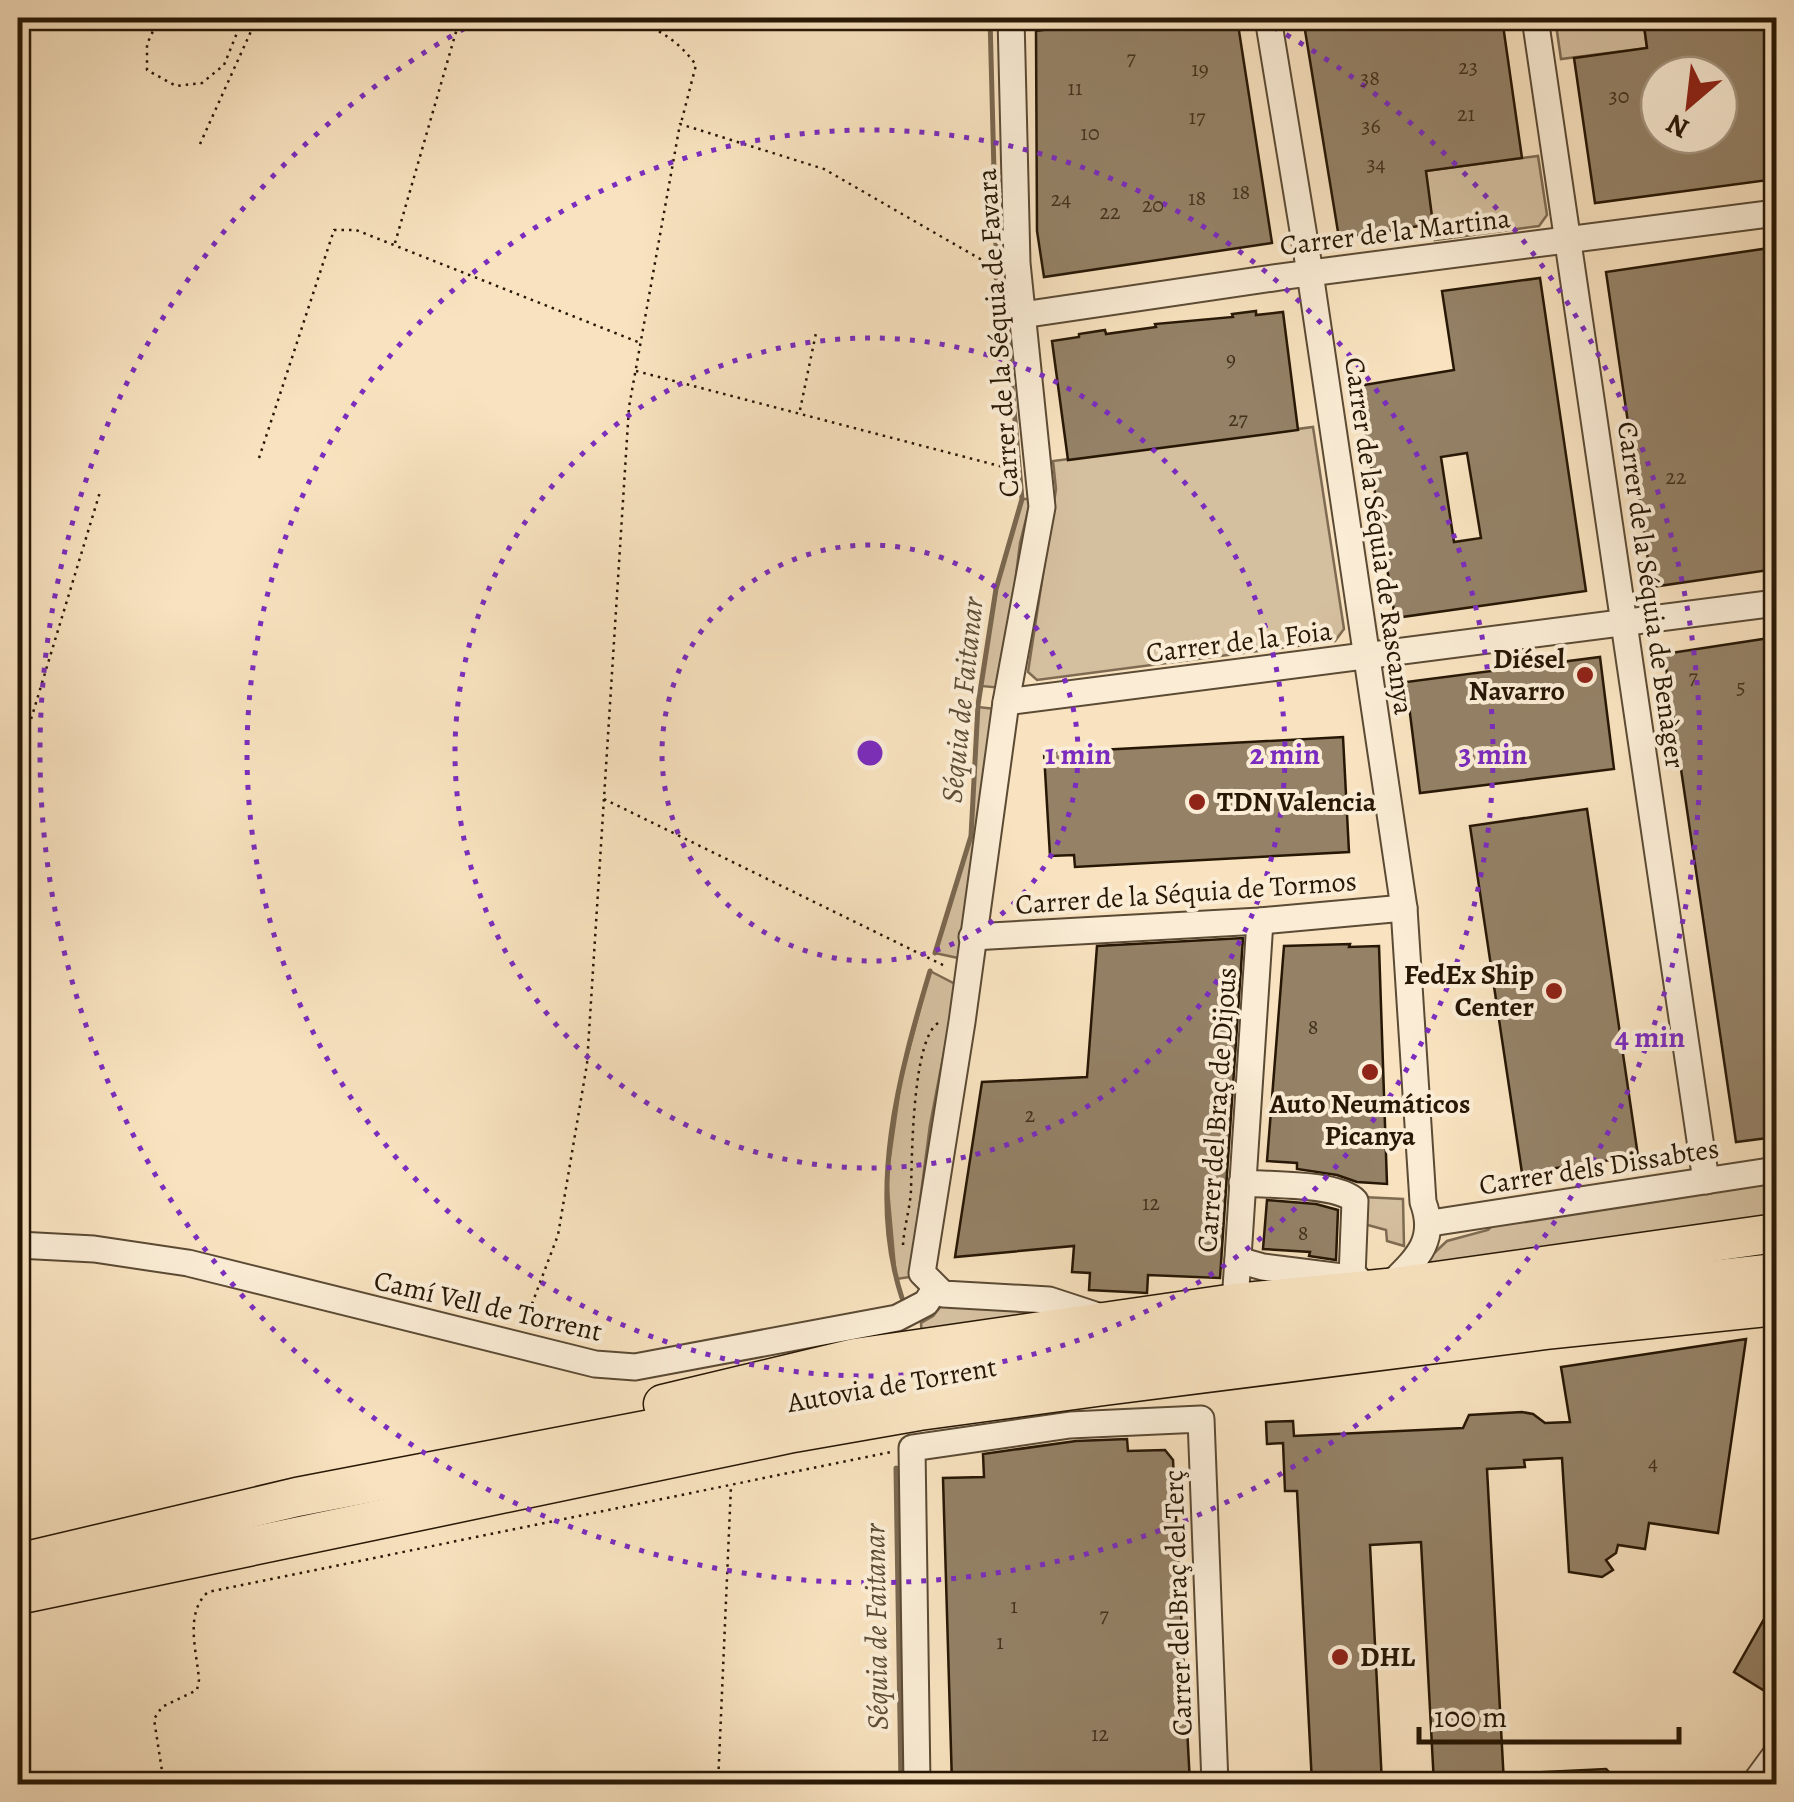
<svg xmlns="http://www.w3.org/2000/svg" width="1794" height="1802" font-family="Alegreya,serif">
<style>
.green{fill:#d4bf9f;stroke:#7e6b52;stroke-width:2.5}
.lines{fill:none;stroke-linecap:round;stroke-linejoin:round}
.stream{stroke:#7a674f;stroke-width:5}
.building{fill:#948166;stroke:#271705;stroke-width:2.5;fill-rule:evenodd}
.minor-casing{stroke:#5b4a34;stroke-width:29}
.highway-casing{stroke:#271705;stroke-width:41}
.path{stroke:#271705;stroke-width:2.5;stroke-dasharray:2.5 5;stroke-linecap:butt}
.minor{stroke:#faecd5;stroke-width:25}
.highway{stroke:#f8e2bf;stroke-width:38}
.ring{fill:none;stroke:#7b2cbf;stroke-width:5;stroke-dasharray:5 10}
.poi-dot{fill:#8f2418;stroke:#faecd5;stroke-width:4}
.labels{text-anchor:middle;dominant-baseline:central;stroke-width:8;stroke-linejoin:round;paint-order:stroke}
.number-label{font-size:22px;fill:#42321d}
.street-label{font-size:28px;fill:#271705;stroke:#faecd5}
.poi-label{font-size:28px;font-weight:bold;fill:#271705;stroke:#faecd5;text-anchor:end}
.water-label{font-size:30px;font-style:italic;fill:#5e4d36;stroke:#faecd5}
.centre{fill:#7b2cbf;stroke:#faecd5;stroke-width:5}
.ring-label{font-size:30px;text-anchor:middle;font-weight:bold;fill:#7b2cbf;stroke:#faecd5;stroke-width:8;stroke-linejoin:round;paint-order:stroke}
</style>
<rect width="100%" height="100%" fill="#f8e2bf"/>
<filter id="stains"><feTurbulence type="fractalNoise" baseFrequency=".002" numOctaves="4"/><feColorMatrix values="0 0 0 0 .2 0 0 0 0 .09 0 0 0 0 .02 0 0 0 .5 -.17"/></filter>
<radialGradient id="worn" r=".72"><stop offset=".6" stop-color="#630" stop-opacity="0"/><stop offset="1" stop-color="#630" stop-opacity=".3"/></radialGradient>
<g class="green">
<polygon points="1555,18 1643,18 1647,48 1561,59"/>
<polygon points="1538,156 1547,215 1539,226 1435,240 1425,171"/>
<polygon points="1313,427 1344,629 1335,641 1037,680 1028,672 1056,489 1053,461"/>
<polygon points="1022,499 1031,499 1020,543 1002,688 981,686 996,589"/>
<polygon points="978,707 996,709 977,859 958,958 935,953 971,836"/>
<polygon points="930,971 957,985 930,1125 910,1277 896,1279 887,1178 901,1080"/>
<polygon points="1776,1180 1776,1224 1415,1271 1447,1241 1488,1230 1497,1221"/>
<polygon points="1362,1197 1403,1199 1404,1246 1387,1241 1386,1230 1364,1224"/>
<polygon points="942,1305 1018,1306 1045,1313 922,1339 921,1323 933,1316"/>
</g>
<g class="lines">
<g class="stream">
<polyline points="990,18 996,249"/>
<polyline points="935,953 971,836 978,705 996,589 1022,499 1006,319 995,273"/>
<path d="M902,1298C867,1191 899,1074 930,971"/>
<polyline points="896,1468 901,1784"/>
</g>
</g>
<g class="building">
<polygon points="1123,18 1237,18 1272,243 1044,277 1037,231 1036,31"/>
<polygon points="1303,18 1502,18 1522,158 1426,171 1433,224 1339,238"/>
<path d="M1643,18H1765L1776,91V179L1595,203L1574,58L1647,48ZM1659,75H1719V135H1659Z"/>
<polygon points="1776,247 1776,569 1652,587 1606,272"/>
<path d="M1540,278L1586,591L1395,618L1358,386L1454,370L1442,291ZM1467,453L1481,538L1454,542L1441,457Z"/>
<polygon points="1256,311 1256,315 1283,312 1298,430 1068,460 1052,341 1079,337 1079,334 1105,330 1106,334 1156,327 1155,324 1233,317 1232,314"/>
<polygon points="1776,637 1776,1137 1736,1142 1664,654"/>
<polygon points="1600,657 1614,769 1420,793 1406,682"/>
<polygon points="1343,737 1349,852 1075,867 1074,855 1050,856 1044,753"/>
<polygon points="1587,809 1638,1156 1522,1173 1470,826"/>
<polygon points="1243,938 1220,1278 1148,1275 1147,1293 1089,1290 1090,1273 1072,1272 1074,1246 955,1257 982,1082 1087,1077 1097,946"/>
<polygon points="1350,944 1349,947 1379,946 1387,1184 1357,1182 1337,1175 1297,1169 1297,1163 1267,1161 1284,946"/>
<polygon points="1267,1200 1316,1204 1338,1210 1336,1260 1309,1256 1310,1252 1263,1249"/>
<polygon points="1746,1339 1718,1533 1649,1523 1645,1549 1618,1545 1616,1553 1606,1560 1613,1570 1602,1577 1569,1572 1562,1458 1524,1460 1525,1467 1487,1469 1504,1784 1434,1784 1421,1542 1370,1545 1382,1784 1312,1784 1297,1491 1285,1491 1283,1443 1267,1444 1266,1422 1293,1421 1294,1436 1463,1428 1469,1415 1522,1412 1533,1414 1545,1423 1570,1422 1561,1367"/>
<polygon points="1127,1439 1128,1451 1165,1450 1173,1460 1190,1784 952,1784 943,1478 984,1477 983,1454 1076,1441"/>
<polygon points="1776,1598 1776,1698 1734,1672"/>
<polygon points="1606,1769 1612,1775 1613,1784 1525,1784 1525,1773"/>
</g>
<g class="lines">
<defs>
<g id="minor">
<polyline points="1011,18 1017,263 1042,507 1006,702 962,1022 922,1273 943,1294 1049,1300 1104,1318"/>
<path d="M1268,18L1310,273L1404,908L1423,1202C1438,1242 1415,1260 1387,1288"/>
<polyline points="1535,18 1706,1181"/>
<polyline points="1022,315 1287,276 1776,213"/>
<polyline points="1006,702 1776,603"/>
<polyline points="972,937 1260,921 1404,908"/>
<path d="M1242,1183C1268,1185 1338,1183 1355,1201L1352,1277"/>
<polyline points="1431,1223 1776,1170"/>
<polyline points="18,1245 94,1249 188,1263 595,1364 635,1367 897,1318 926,1303 935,1289"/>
<polyline points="1238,1260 1263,1267 1358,1279"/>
<polyline points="1235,1303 1260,921"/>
<polyline points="917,1784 912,1448 1070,1425 1201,1419 1215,1784"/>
<polyline points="1754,1784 1776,1754"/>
</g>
<g id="highway">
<polyline points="663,1404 855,1358 1235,1303 1387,1288 1776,1233"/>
<polyline points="18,1563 297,1497 833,1394 1073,1355 1474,1305 1776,1273"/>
<polyline points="18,1595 793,1433 919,1411 1104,1386 1546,1330 1776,1306"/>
</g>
</defs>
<use href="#minor" class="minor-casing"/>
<use href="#highway" class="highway-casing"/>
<g class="path">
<polyline points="159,18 147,44 147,70 176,86 202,83 224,65 243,18"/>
<path d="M632,18C659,30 678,40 696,65L681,123"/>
<polyline points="200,144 257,18"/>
<polyline points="18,161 18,180"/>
<polyline points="395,243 460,18"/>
<polyline points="636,371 1011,469"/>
<polyline points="800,410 816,333"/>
<polyline points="259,458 334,230 356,230 638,342"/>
<polyline points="18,762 100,492"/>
<polyline points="604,799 947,967"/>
<path d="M903,1245C904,1227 910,1209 911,1190C912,1159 912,1034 940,1022"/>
<polyline points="524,1325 558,1235 587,1064 629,407 680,124 824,169 994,267"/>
<path d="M164,1784L154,1719L162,1707L197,1690L199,1680C197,1652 184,1613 208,1592L891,1452"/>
<polyline points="718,1784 731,1486"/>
</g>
<use href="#minor" class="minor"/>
<use href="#highway" class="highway"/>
</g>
<g class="ring">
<circle cx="870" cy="753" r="208"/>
<circle cx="870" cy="753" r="415"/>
<circle cx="870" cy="753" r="623"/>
<path d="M1260 20A830 830 0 1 1 480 20"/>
</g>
<g class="poi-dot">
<circle cx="1585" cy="675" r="10"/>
<circle cx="1197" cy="802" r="10"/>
<circle cx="1554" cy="991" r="10"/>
<circle cx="1370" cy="1072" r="10"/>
<circle cx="1340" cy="1657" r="10"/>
</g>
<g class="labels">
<g class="number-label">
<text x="1131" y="58">7</text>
<text x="1468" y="67">23</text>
<text x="1200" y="69">19</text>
<text x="1370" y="78">38</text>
<text x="1075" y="88">11</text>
<text x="1619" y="96">30</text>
<text x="1466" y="114">21</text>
<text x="1197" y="117">17</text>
<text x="1371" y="126">36</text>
<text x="1090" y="133">10</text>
<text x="1376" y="164">34</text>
<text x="1241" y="192">18</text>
<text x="1197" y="198">18</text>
<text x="1061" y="199">24</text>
<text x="1153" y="205">20</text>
<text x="1110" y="212">22</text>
<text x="1231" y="359">9</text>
<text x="1238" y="419">27</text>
<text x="1676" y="477">22</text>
<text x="1693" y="677">7</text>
<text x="1741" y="687">5</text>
<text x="1313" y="1027">8</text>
<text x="1030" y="1115">2</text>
<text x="1151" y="1203">12</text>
<text x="1303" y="1233">8</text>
<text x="1653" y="1463">4</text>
<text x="1014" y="1606">1</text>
<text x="1104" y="1615">7</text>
<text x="1000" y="1642">1</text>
<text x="1100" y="1734">12</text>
</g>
<g class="street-label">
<text transform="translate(1395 232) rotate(-7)">Carrer de la Martina</text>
<text transform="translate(998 333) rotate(-94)">Carrer de la Séquia de Favara</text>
<text transform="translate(1379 536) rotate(82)">Carrer de la Séquia de Rascanya</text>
<text transform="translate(1651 595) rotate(82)">Carrer de la Séquia de Benàger</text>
<text transform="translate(1239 642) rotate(-7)">Carrer de la Foia</text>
<text transform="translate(1186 893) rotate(-4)">Carrer de la Séquia de Tormos</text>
<text transform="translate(1217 1110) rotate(-86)">Carrer del Braç de Dijous</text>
<text transform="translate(1599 1167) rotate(-9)">Carrer dels Dissabtes</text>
<text transform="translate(488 1306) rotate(13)">Camí Vell de Torrent</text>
<text transform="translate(892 1385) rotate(-10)">Autovia de Torrent</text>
<text transform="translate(1178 1603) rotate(-92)">Carrer del Braç del Terç</text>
</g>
<g class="poi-label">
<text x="1565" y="659">Diésel<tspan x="1565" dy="32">Navarro</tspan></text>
<text x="1217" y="802" text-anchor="start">TDN Valencia</text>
<text x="1534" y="975">FedEx Ship<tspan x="1534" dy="32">Center</tspan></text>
<text x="1370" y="1104" text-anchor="middle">Auto Neumáticos<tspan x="1370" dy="32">Picanya</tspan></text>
<text x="1360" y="1657" text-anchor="start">DHL</text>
</g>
<g class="water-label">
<text transform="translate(962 700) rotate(-84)">Séquia de Faitanar</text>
<text transform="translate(876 1627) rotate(-91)">Séquia de Faitanar</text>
</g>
</g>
<circle cx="870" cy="753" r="15" class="centre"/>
<g class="ring-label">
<text x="1078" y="764">1 min</text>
<text x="1285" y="764">2 min</text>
<text x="1493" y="764">3 min</text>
<text x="1650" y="1047">4 min</text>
</g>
<rect width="1794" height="1802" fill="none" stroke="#f8e2bf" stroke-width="60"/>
<rect x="20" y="20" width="1754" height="1762" fill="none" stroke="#271705" stroke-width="5"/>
<rect x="30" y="30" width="1734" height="1742" fill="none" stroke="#271705" stroke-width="2.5"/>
<g transform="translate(1689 105) rotate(208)"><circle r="48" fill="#faecd5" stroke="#a69782" stroke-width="2.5"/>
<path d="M0-8L18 38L0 25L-18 38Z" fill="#8f2418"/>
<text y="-15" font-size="28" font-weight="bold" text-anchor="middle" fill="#271705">N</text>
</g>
<path d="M1419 1727v15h260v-15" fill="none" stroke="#271705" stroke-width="5"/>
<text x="1434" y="1727" font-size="30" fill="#271705" stroke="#faecd5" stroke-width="8" paint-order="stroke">100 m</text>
<rect width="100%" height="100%" filter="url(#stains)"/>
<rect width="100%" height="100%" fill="url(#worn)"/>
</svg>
